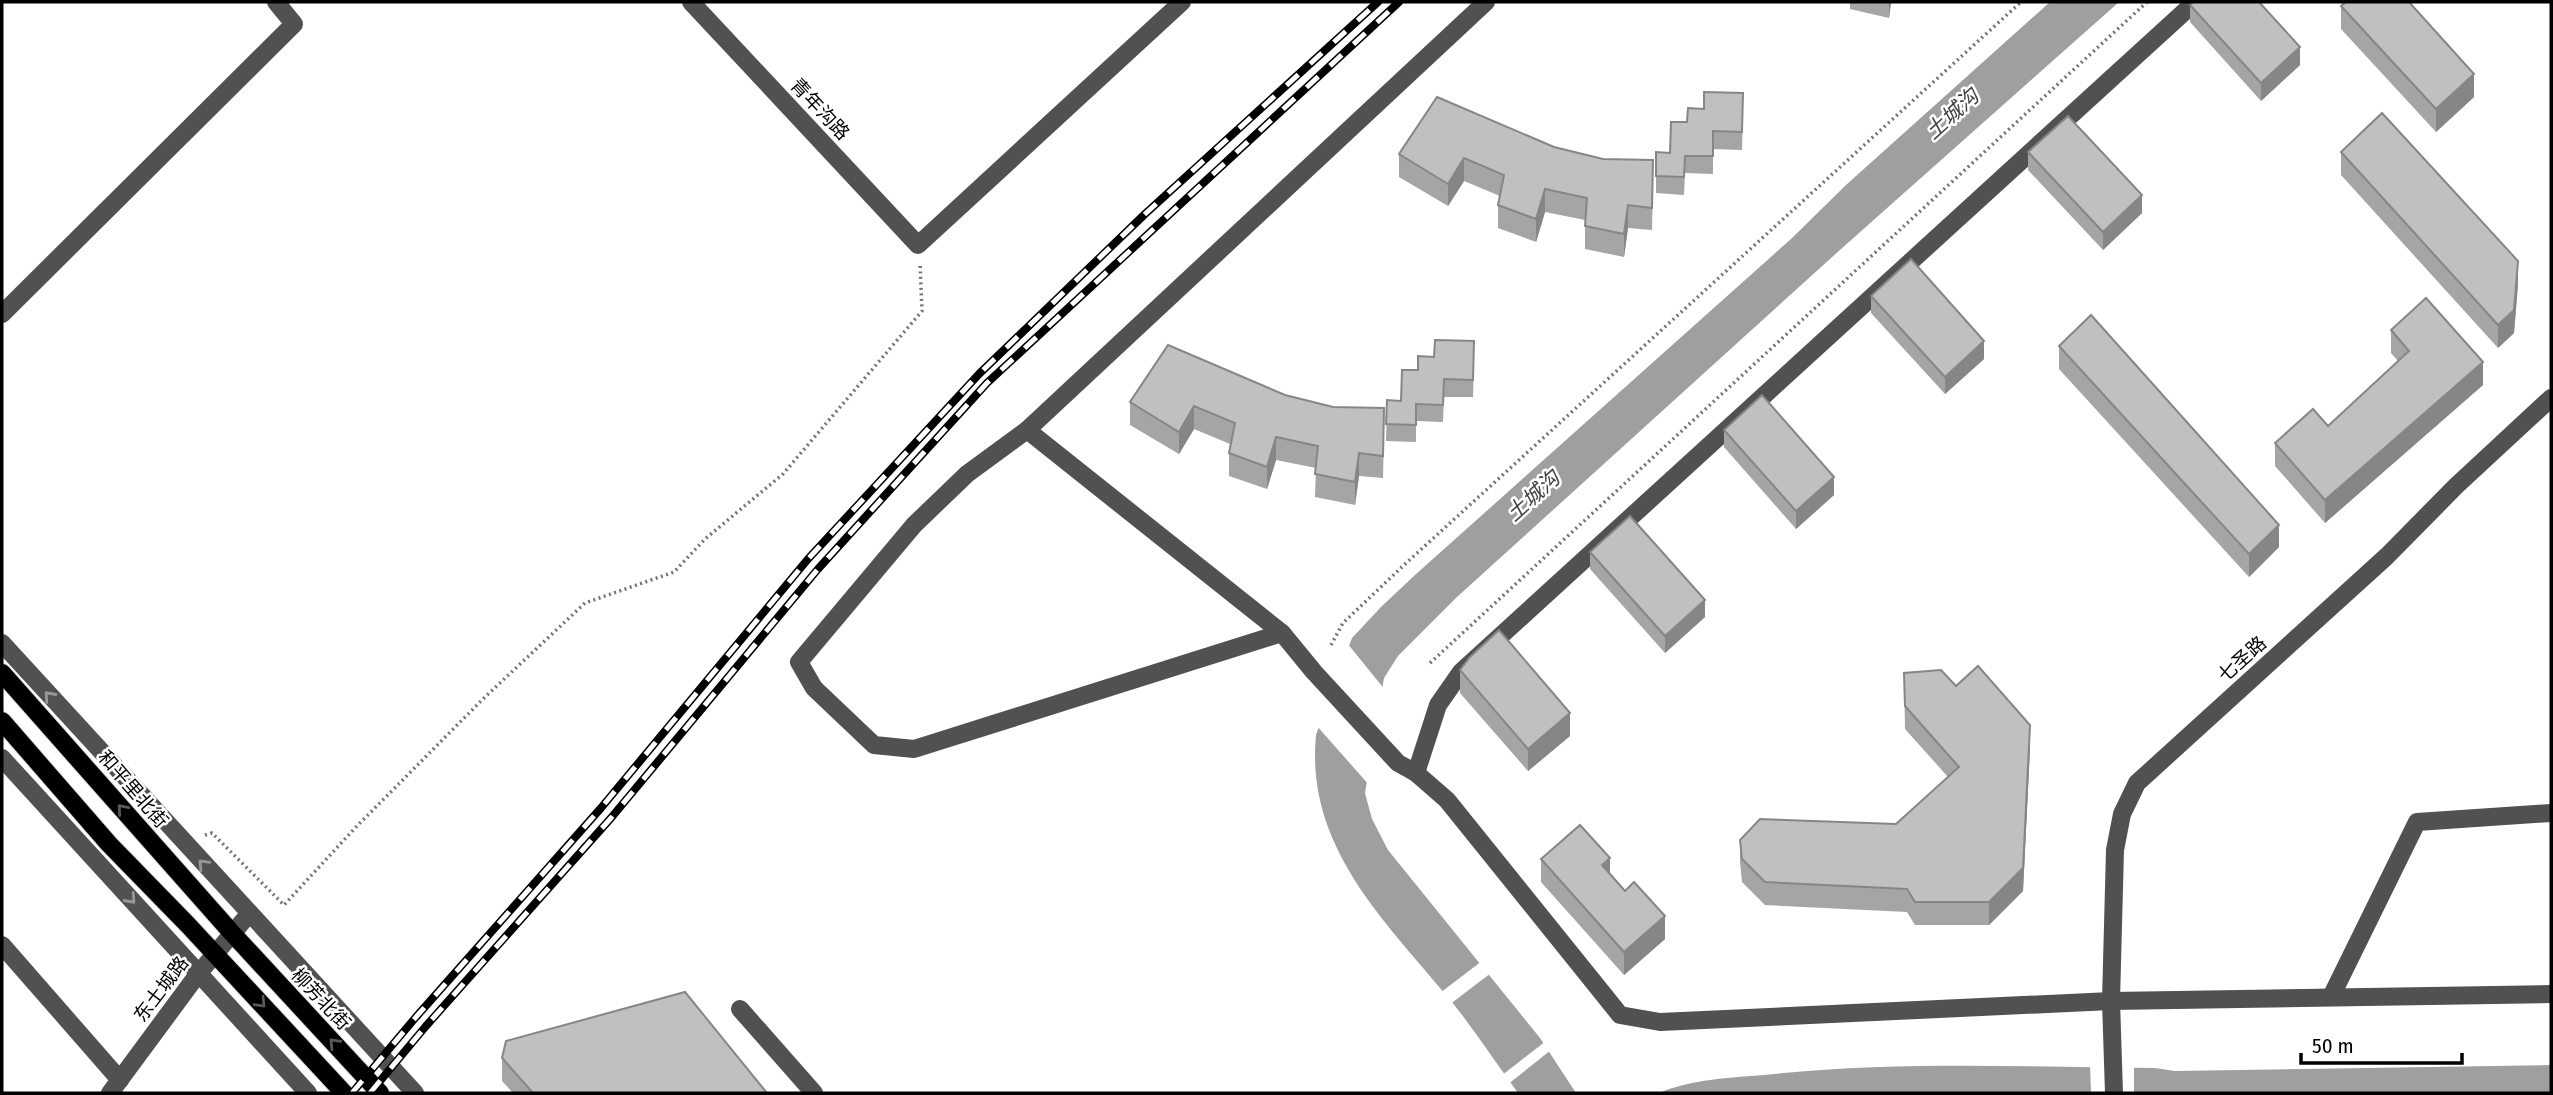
<svg xmlns="http://www.w3.org/2000/svg" width="2553" height="1095" font-family="'Fira Sans Condensed','Noto Sans SC',sans-serif">
<style>
.water{fill:#9f9f9f}
.pier{fill:#fff}
.lines{fill:none;stroke-linecap:round;stroke-linejoin:round}
.major-casing{stroke:#dbdbdb;stroke-width:20}
.path{stroke:#737373;stroke-width:3.5;stroke-dasharray:2 3.5;stroke-linecap:butt}
.minor{stroke:#515151;stroke-width:18}
.major{stroke:#000;stroke-width:18}
.rail-casing{stroke:#000;stroke-width:8}
.rail{stroke:#fff;stroke-width:5;stroke-dasharray:16;stroke-linecap:butt}
.wall{fill:#a5a5a5}
.shaded-wall{fill:#868686}
.building{fill:#c0c0c0;stroke:#868686;stroke-width:2}
.oneway{stroke:#979797}
.oneway2{stroke:#595959}
.labels{text-anchor:middle;dominant-baseline:central;stroke-width:5;stroke-linejoin:round;paint-order:stroke}
.street-label{font-size:19px;fill:#000;stroke:#fff}
.water-label{font-size:21px;font-style:italic;fill:#404040;stroke:#fff}
</style>
<rect width="100%" height="100%" fill="#fff"/>
<g class="water">
<path d="M2050,2H2119L1841,249L1457,597L1398,656L1384,678L1365,793L1372,819L1388,850L1540,1038L1576,1093H1518C1496,1063 1475,1031 1452,1002C1387,923 1305,848 1316,735L1352,638L1381,607L1415,575L1791,239L1846,185Z"/>
<path d="M2551,1065V1093H1659C1692,1079 1729,1078 1764,1075C1894,1061 2025,1067 2155,1068L2175,1071Z"/>
</g>
<g class="pier">
<polygon points="1347,643 1386,691 1370,786 1316,725"/>
<polygon points="1482,961 1491,973 1449,1005 1440,993"/>
<polygon points="1546,1041 1551,1050 1507,1085 1501,1076"/>
<polygon points="2090,1064 2134,1064 2134,1093 2091,1093"/>
</g>
<g class="lines">
<defs>
<g id="major">
<polyline points="2,673 232,933 380,1093"/>
<polyline points="2,721 109,844 188,925 344,1093"/>
</g>
</defs>
<use href="#major" class="major-casing"/>
<g class="path">
<polyline points="1331,645 1343,623 1404,565 2021,2"/>
<polyline points="1430,663 2147,2"/>
<polyline points="205,835 212,833 284,905 356,827 484,698 585,603 674,572 705,539 783,474 922,311 920,263"/>
</g>
<g class="minor">
<polyline points="691,2 918,245 1182,2"/>
<polyline points="2,314 294,24 276,2"/>
<polyline points="1027,430 1282,633 1314,672 1398,763 1416,773 1447,800 1620,1015 1660,1022 2111,1001 2551,994"/>
<polyline points="1282,633 914,749 874,745 814,688 799,662 914,525 967,474 1027,430 1486,2"/>
<polyline points="2,643 415,1093"/>
<polyline points="2,758 308,1093"/>
<polyline points="1416,773 1438,705 1461,672 2195,2"/>
<polyline points="2,945 120,1080"/>
<polyline points="2331,997 2417,822 2551,813"/>
<polyline points="740,1009 814,1093"/>
<polyline points="110,1093 198,974 249,914"/>
<polyline points="2114,1093 2111,1001 2115,850 2122,814 2137,783 2387,556 2456,486 2551,398"/>
</g>
<use href="#major" class="major"/>
<defs>
<g id="rail">
<polyline points="352,1093 416,1017 601,808 808,559 979,374 1145,214 1378,2"/>
<polyline points="370,1093 426,1026 611,818 818,569 987,383 1399,2"/>
</g>
</defs>
<use href="#rail" class="rail-casing"/>
<use href="#rail" class="rail"/>
</g>
<g class="wall">
<polygon points="1850,2 1891,2 1889,18 1850,9"/>
<polygon points="2190,5 2300,65 2261,101 2190,22"/>
<polygon points="2341,6 2474,97 2436,132 2341,29"/>
<polygon points="1743,111 1742,150 1713,149 1713,174 1685,173 1684,195 1656,193 1656,152 1670,153"/>
<polygon points="1554,147 1653,183 1652,230 1628,228 1624,257 1585,249 1585,220 1545,212 1536,242 1498,228 1498,205 1500,196 1464,181 1448,206 1399,177 1399,154"/>
<polygon points="2028,152 2142,213 2103,250 2028,170"/>
<polygon points="2341,152 2518,284 2514,333 2498,348 2341,175"/>
<polygon points="1871,296 1984,359 1945,394 1871,313"/>
<polygon points="2391,330 2483,385 2325,523 2275,466 2275,443 2328,426 2398,361 2391,353"/>
<polygon points="2059,346 2279,547 2249,577 2059,369"/>
<polygon points="1474,359 1473,397 1444,397 1443,422 1416,421 1416,442 1386,441 1387,400 1401,401 1418,370"/>
<polygon points="1285,395 1384,431 1383,478 1359,476 1355,505 1315,497 1316,468 1276,460 1267,489 1229,476 1229,453 1230,444 1194,429 1179,454 1130,425 1130,402"/>
<polygon points="1724,430 1834,495 1796,529 1724,447"/>
<polygon points="1590,552 1705,617 1665,653 1590,569"/>
<polygon points="1460,670 1570,736 1528,771 1460,693"/>
<polygon points="1904,673 1956,686 2030,748 2023,891 1989,925 1915,925 1907,912 1765,905 1742,882 1740,862 1740,840 1896,824 1948,777 1905,729"/>
<polygon points="1541,859 1610,874 1665,939 1624,975 1541,882"/>
<polygon points="502,1058 767,1093 513,1093 502,1081"/>
</g>
<g class="shaded-wall">
<polygon points="1889,2 1891,2 1889,18"/>
<polygon points="2300,47 2300,65 2261,101 2261,83"/>
<polygon points="2474,74 2474,97 2436,132 2436,109"/>
<polygon points="1464,158 1464,181 1448,206 1448,184"/>
<polygon points="1545,189 1545,212 1536,242 1536,219"/>
<polygon points="2142,195 2142,213 2103,250 2103,232"/>
<polygon points="1628,205 1628,228 1624,257 1624,234"/>
<polygon points="2518,261 2518,284 2514,333 2498,348 2498,325"/>
<polygon points="1984,341 1984,359 1945,394 1945,377"/>
<polygon points="2483,362 2483,385 2325,523 2325,500"/>
<polygon points="1194,406 1194,429 1179,454 1179,432"/>
<polygon points="1276,437 1276,460 1267,489 1267,467"/>
<polygon points="1359,453 1359,476 1355,505 1355,482"/>
<polygon points="1834,477 1834,495 1796,529 1796,511"/>
<polygon points="2279,525 2279,547 2249,577 2249,554"/>
<polygon points="1705,600 1705,617 1665,653 1665,636"/>
<polygon points="1570,713 1570,736 1528,771 1528,749"/>
<polygon points="2030,725 2030,748 2023,891 1989,925 1989,902"/>
<polygon points="1610,858 1610,881 1602,865"/>
<polygon points="1665,916 1665,939 1624,975 1624,952"/>
</g>
<g class="building">
<polygon points="2193,2 2259,2 2300,47 2261,83 2190,5"/>
<polygon points="2346,2 2409,2 2474,74 2436,109 2341,6"/>
<polygon points="1704,92 1743,93 1742,132 1713,131 1713,156 1685,156 1684,177 1656,176 1656,152 1670,153 1671,122 1687,122 1688,108 1704,109"/>
<polygon points="1437,97 1554,147 1603,159 1653,160 1652,208 1628,205 1624,234 1585,226 1587,198 1545,189 1536,219 1498,205 1504,175 1464,158 1448,184 1399,154"/>
<polygon points="2382,113 2518,261 2514,310 2498,325 2341,152"/>
<polygon points="2068,116 2142,195 2103,232 2028,152"/>
<polygon points="1911,259 1984,341 1945,377 1871,296"/>
<polygon points="2426,298 2483,362 2325,500 2275,443 2313,409 2328,426 2409,351 2391,330"/>
<polygon points="2091,315 2279,525 2249,554 2059,346"/>
<polygon points="1435,340 1474,341 1473,380 1444,379 1443,405 1416,404 1416,425 1386,424 1387,400 1401,401 1402,370 1418,370 1418,356 1434,357"/>
<polygon points="1168,345 1285,395 1333,407 1384,408 1383,456 1359,453 1355,482 1315,474 1318,446 1276,437 1267,467 1229,453 1235,423 1194,406 1179,432 1130,402"/>
<polygon points="1762,395 1834,477 1796,511 1724,430"/>
<polygon points="1630,516 1705,600 1665,636 1590,552"/>
<polygon points="1499,630 1570,713 1528,749 1460,670 1470,657"/>
<polygon points="1978,666 2030,725 2023,868 1989,902 1915,902 1907,889 1765,882 1742,859 1740,840 1760,819 1896,824 1959,767 1905,706 1904,673 1941,670 1956,686"/>
<polygon points="1580,825 1610,858 1602,865 1625,891 1634,882 1665,916 1624,952 1541,859"/>
<polygon points="685,992 767,1093 533,1093 502,1058 506,1041"/>
</g>
<defs><path id="oneway-chevron" d="M-2-3.5L2.5 0L-2 3.5" fill="none" stroke-width="1.6" stroke-linecap="round" stroke-linejoin="round" transform="scale(1.75)"/></defs>
<g class="oneway">
<use href="#oneway-chevron" transform="translate(49 696) rotate(-132)"/>
<use href="#oneway-chevron" transform="translate(203 864) rotate(-133)"/>
<use href="#oneway-chevron" transform="translate(131 899) rotate(48)"/>
</g>
<g class="oneway2">
<use href="#oneway-chevron" transform="translate(122 809) rotate(-131)"/>
<use href="#oneway-chevron" transform="translate(261 1003) rotate(47)"/>
<use href="#oneway-chevron" transform="translate(334 1043) rotate(-133)"/>
</g>
<g class="labels">
<g class="street-label">
<text transform="translate(820 109) rotate(47)">青年沟路</text>
<text transform="translate(2242 659) rotate(-42)">七圣路</text>
<text transform="translate(133 789) rotate(49)">和平里北街</text>
<text transform="translate(161 989) rotate(-53)">东土城路</text>
<text transform="translate(321 999) rotate(47)">柳芳北街</text>
</g>
<g class="water-label">
<text transform="translate(1952 114) rotate(-42)">土城沟</text>
<text transform="translate(1533 496) rotate(-42)">土城沟</text>
</g>
</g>
<rect width="2553" height="1095" fill="none" stroke="#000000" stroke-width="7"/>
<path d="M2301 1053v10h161v-10" fill="none" stroke="#000000" stroke-width="3.5"/>
<text x="2312" y="1053" font-size="21" fill="#000000" stroke="#ffffff" stroke-width="5" paint-order="stroke">50 m</text>
</svg>
